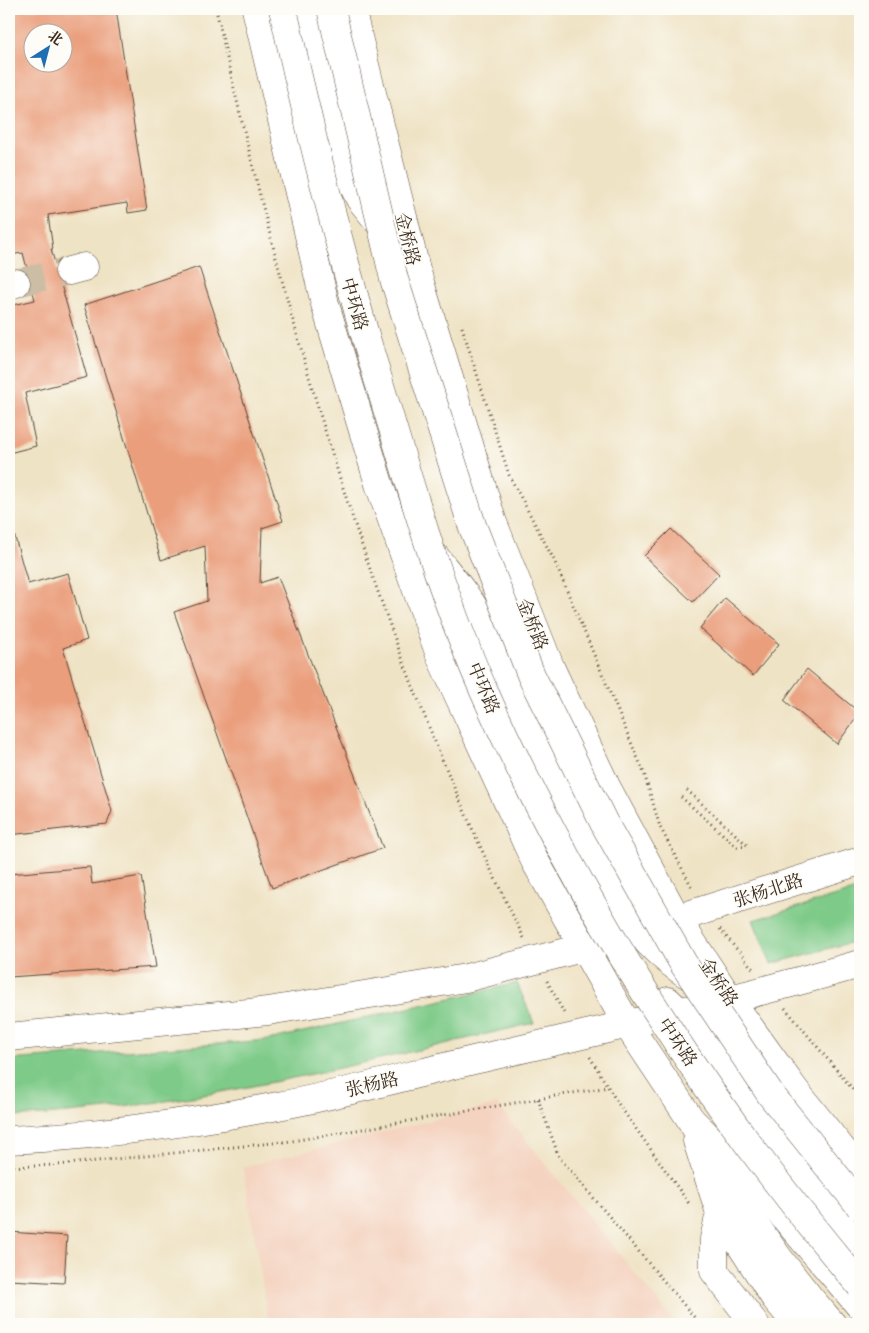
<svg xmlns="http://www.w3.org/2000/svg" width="869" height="1333" font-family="'Gentium Book Plus','Noto Serif SC',serif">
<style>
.built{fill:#f4d3c0}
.green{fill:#7eca88;stroke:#5c7a53}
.building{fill:#ea9e7b;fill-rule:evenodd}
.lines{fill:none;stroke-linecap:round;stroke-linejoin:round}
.minor-tunnel{stroke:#cbbea4;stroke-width:28;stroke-dasharray:28 14;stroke-linecap:butt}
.minor-casing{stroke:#564637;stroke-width:29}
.major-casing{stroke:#564637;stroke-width:29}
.highway-casing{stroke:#564637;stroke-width:29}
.path{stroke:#564637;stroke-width:3;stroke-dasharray:1 4;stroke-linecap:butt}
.minor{stroke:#fff;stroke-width:28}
.major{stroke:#fff;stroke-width:28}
.highway{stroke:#fff;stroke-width:28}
.highway-bridge-casing{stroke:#564637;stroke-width:29;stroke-linecap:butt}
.highway-bridge{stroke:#fff;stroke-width:28}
.labels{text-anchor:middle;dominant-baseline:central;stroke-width:4;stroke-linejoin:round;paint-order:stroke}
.street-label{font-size:18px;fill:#3b2a1e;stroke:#fdfcf7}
</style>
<rect width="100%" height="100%" fill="#fdfcf7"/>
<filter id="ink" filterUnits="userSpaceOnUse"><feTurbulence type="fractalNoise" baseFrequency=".02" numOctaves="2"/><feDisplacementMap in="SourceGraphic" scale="10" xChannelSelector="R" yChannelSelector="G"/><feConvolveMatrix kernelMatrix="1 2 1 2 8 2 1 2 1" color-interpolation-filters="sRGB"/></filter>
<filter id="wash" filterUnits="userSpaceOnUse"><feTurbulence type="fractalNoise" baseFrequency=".0096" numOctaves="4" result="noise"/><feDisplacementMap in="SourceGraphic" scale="20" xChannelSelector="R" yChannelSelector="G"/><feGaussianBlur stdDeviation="1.12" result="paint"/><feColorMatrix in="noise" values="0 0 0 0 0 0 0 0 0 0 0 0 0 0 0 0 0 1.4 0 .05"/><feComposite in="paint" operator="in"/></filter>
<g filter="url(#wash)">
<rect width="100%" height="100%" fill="#efe3c5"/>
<polygon class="built" points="497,1104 676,1324 269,1324 243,1167"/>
<g class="green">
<polygon points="860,889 860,940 771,964 753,920"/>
<path d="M517,983L534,1023C361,1063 187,1109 9,1117V1060L268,1040Z"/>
</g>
<g id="blocks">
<g class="building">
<path d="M9,9H116L147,210L128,213L127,203L48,215L53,249H51L87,377L25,393L36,446L9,453V306L35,300L23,253L9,255ZM32,32H62V62H32Z"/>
<polygon points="199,267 283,521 262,528 260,583 278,577 383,848 272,888 174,612 207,601 205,546 161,560 84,305"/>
<polygon points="9,516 28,584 68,573 87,640 63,648 112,811 107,824 9,835"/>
<polygon points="671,529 719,574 693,602 644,556"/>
<polygon points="725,598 779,644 753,676 700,628"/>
<polygon points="807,669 860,713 837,744 784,700"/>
<polygon points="90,867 92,884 141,876 156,967 9,977 9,874"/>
<polygon points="9,1232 67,1236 64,1283 9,1280"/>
</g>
</g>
</g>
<g filter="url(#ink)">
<use href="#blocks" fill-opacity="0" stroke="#564637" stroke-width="1"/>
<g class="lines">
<polyline class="minor-tunnel" points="16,283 69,271"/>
<defs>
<g id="minor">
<polyline points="69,271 84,267"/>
<polyline points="9,285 16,283"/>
<polyline points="720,1213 714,1239 714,1271 755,1324"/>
</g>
<g id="major">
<polyline points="256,9 325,304 379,484 441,658 535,861 627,1024 691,1120 756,1184 860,1306"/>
<polyline points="305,9 337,153 360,199 385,230"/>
<polyline points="351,9 416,269 492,520 551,669 606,786 677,919 730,1000 794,1089 860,1172"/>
<path d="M434,555C451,577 471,600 484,625C498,650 507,679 519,705C541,753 565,801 589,848C619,905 638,946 696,980"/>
<path d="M668,1001C701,1031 724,1070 750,1107C784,1155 822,1202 860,1248"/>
<polyline points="9,1037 268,1011 466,978 586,947 860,861"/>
<path d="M9,1140C99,1136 189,1123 278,1106C349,1093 420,1072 491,1056C615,1028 738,999 860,964"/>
<polyline points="697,1141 720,1213 775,1298 797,1324"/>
</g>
<path id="highway" d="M691,1120C734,1195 774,1259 832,1324"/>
</defs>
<use href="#minor" class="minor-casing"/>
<use href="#major" class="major-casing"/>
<use href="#highway" class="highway-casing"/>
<g class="path">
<path d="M216,9C287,328 377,645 524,938"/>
<polyline points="462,327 509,475 554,560 644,773 660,827 693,889"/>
<polyline points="687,790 747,845"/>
<polyline points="681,797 737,847 747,846"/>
<polyline points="720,929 753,969"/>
<polyline points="547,981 565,1015"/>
<polyline points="785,1008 860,1098"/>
<polyline points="590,1057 617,1102 690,1205"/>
<polyline points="538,1099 559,1157 700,1324"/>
<polyline points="9,1167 57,1165 292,1141 608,1087"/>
</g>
<use href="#minor" class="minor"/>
<use href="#major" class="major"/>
<use href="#highway" class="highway"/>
<defs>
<g id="highway-bridge">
<path d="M283,9C313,148 349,286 391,422C419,515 447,609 487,698C583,910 709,1108 860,1285"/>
<polyline points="331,9 394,279 472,525 531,675 604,823 683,963 771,1095 860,1206"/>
</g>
</defs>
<use href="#highway-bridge" class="highway-bridge-casing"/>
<use href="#highway-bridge" class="highway-bridge"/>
</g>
</g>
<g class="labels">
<g class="street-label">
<text transform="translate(408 239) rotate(76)">金桥路</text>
<text transform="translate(355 304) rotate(74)">中环路</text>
<text transform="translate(533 624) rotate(68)">金桥路</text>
<text transform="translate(484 688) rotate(67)">中环路</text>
<text transform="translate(768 890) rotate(-18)">张杨北路</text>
<text transform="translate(719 982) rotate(56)">金桥路</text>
<text transform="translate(678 1042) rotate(56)">中环路</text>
<text transform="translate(372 1084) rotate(-13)">张杨路</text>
</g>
</g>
<rect width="869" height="1333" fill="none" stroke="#fdfcf7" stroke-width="30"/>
<g transform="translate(48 48) rotate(36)"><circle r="24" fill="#fdfcf7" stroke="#afa8a0"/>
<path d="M0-4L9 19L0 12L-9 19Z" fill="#1f6fb2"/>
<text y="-8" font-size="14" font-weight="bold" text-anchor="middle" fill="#3b2a1e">北</text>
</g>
</svg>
